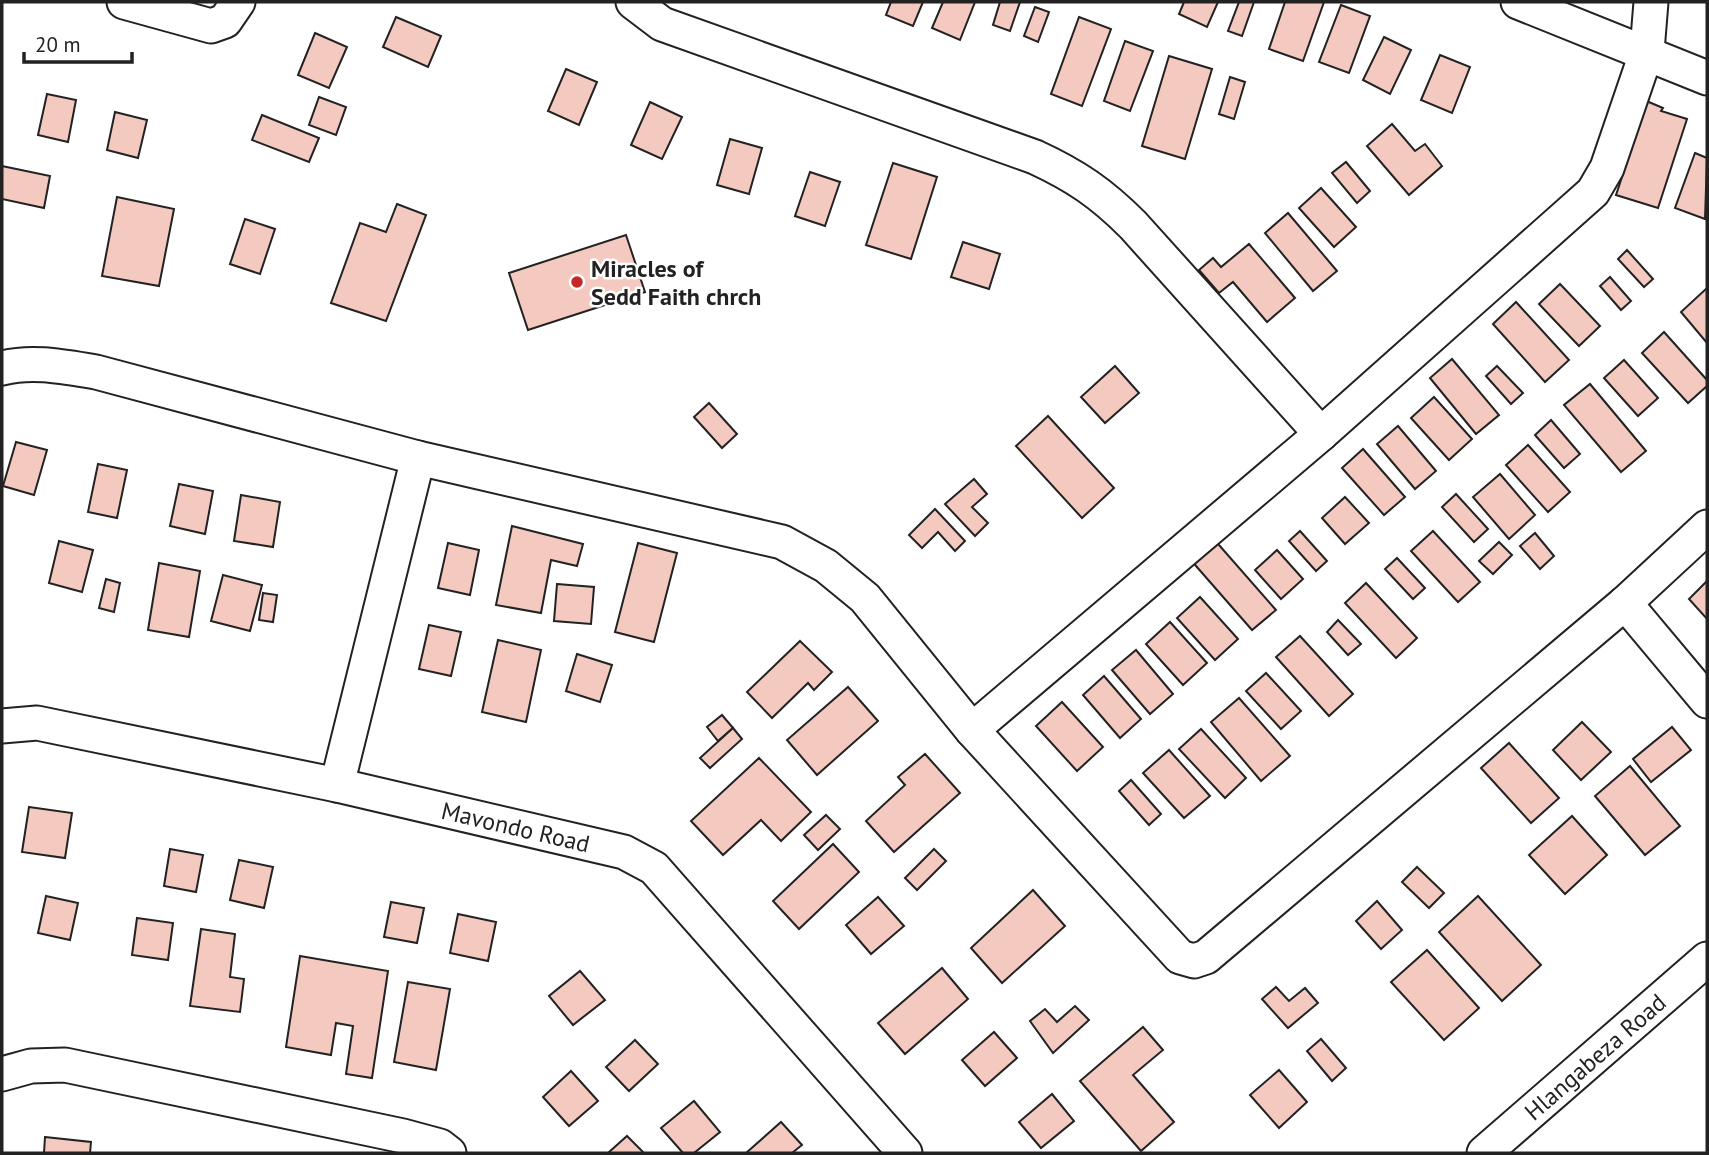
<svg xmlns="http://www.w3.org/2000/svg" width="1709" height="1155" font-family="'PT Sans',sans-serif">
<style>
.building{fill:#f3c9c0;stroke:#222;stroke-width:2}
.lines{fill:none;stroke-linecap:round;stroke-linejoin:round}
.street-casing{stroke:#222;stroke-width:37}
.street{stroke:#fff;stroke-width:33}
.poi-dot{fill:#c62828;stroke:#fff;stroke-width:2.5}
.labels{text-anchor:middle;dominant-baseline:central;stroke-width:5;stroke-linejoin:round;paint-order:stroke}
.poi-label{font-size:24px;font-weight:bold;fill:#222;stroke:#fff;text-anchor:start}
.street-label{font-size:24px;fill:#222;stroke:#fff}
</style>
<rect width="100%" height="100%" fill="#fff"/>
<g class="building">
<polygon points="891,2 923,2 913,26 886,15"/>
<polygon points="943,2 975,2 960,40 932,28"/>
<polygon points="1000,2 1020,2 1010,31 993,25"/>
<polygon points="1184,2 1218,2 1207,27 1179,14"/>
<polygon points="1239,2 1254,2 1242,36 1228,31"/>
<polygon points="1285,2 1324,2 1303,61 1269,49"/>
<polygon points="1341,5 1370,16 1349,73 1319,62"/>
<polygon points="1035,7 1049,12 1038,42 1024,36"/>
<polygon points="396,17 441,36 428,67 383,47"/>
<polygon points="1079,17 1111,29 1082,106 1051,94"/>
<polygon points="315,33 347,47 329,88 298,75"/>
<polygon points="1384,37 1411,50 1390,94 1363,80"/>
<polygon points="1125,41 1153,51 1130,111 1104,101"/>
<polygon points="1440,55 1470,67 1452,113 1421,100"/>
<polygon points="1169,56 1212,69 1185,159 1142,146"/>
<polygon points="566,69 597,82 579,125 548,111"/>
<polygon points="1230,77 1245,82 1234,119 1219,114"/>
<polygon points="47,94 76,100 68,142 38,135"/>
<polygon points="319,97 346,107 336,135 309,125"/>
<polygon points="1637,97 1663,108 1661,111 1687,119 1658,208 1616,195 1636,135"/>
<polygon points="650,102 682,117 662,159 631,145"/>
<polygon points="115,112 147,120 138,158 107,150"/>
<polygon points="262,115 319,138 309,162 252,140"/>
<polygon points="1392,124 1415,151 1425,144 1442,166 1409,195 1367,146"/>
<polygon points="730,139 762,148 749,194 717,185"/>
<polygon points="1695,153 1707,158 1705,219 1675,208"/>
<polygon points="1346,162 1370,191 1357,203 1332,173"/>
<polygon points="893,163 937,177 911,259 866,245"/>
<polygon points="2,166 50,176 44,208 2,199"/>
<polygon points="810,172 840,182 825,226 795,216"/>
<polygon points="1321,188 1356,227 1334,247 1299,208"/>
<polygon points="117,197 174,209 159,286 102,276"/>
<polygon points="397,204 426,215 386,321 331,303 360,223 386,232"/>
<polygon points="1288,213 1337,271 1313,291 1265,233"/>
<polygon points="245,219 275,229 260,274 230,264"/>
<polygon points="626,235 645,292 528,330 509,273"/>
<polygon points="963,242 1000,254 989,289 951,277"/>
<polygon points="1249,244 1295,298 1267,322 1233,282 1219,293 1199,270 1213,258 1221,267"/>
<polygon points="1627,250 1653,279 1644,287 1618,259"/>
<polygon points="1610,277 1631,301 1621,310 1600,286"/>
<polygon points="1560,284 1600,326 1579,346 1539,304"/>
<polygon points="1707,288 1707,343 1681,312"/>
<polygon points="1516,302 1569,360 1545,382 1493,324"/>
<polygon points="1664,332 1707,380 1707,386 1688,403 1642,353"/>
<polygon points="1452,359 1499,415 1476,434 1430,378"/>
<polygon points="1624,360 1658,398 1638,416 1604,378"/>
<polygon points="1115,366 1139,393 1105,423 1081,397"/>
<polygon points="1497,366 1523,393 1511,404 1486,376"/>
<polygon points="1590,384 1646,451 1621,472 1564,405"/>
<polygon points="1434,397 1472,439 1449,460 1411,418"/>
<polygon points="709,403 737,434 722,448 694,417"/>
<polygon points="1048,416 1114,488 1082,518 1016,446"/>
<polygon points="1551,420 1580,454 1564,468 1535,435"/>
<polygon points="1398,426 1436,471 1415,489 1377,444"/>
<polygon points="16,442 47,450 34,495 3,486"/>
<polygon points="1528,445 1570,492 1548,512 1506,465"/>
<polygon points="1363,449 1405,497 1384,515 1342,468"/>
<polygon points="98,464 127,470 117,518 88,512"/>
<polygon points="1500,474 1535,515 1509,539 1473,497"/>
<polygon points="974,479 987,494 972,507 988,523 975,536 945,504"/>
<polygon points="179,484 213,491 205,534 170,526"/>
<polygon points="1456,494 1488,529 1474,542 1442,507"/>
<polygon points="241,495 280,502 273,547 234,541"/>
<polygon points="1345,497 1369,523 1345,544 1322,518"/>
<polygon points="935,509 965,541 955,551 938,532 922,548 909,535"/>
<polygon points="512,526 583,544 577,566 551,560 541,613 496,605"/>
<polygon points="1300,531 1327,561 1316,571 1289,541"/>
<polygon points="1433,531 1480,582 1458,602 1411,551"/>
<polygon points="1535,533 1554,556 1540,569 1520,546"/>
<polygon points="1212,537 1276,610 1252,630 1189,558"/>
<polygon points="59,541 93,550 82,592 49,583"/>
<polygon points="1499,542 1512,555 1493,574 1479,561"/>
<polygon points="448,543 479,550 470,595 438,588"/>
<polygon points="638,543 677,553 654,642 615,632"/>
<polygon points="1277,550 1303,579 1281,599 1255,570"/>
<polygon points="1397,558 1425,588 1413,599 1385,569"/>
<polygon points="159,563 200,571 189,637 148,630"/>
<polygon points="223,575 262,585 250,631 211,621"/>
<polygon points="106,579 120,583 114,612 99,608"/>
<polygon points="1707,581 1707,619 1689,599"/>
<polygon points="1366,583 1417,638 1396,658 1345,603"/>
<polygon points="557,584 594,587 591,624 554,621"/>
<polygon points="263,593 277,595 273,622 259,620"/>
<polygon points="1200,597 1238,639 1215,660 1177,618"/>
<polygon points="1338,620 1361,644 1348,655 1327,632"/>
<polygon points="1170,622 1207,663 1183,685 1146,644"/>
<polygon points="429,625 461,632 451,676 419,669"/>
<polygon points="1300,636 1353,694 1329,716 1276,657"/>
<polygon points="498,640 541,650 526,722 482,712"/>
<polygon points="800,641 832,672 814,690 808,683 772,718 747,692"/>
<polygon points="1136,650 1173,694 1150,714 1112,670"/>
<polygon points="577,654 612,665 600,702 566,691"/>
<polygon points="1266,673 1301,711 1281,729 1246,691"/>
<polygon points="1104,676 1141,719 1120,738 1083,695"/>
<polygon points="848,687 878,721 817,775 787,740"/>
<polygon points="1239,698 1290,756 1261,781 1211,722"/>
<polygon points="1062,702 1103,747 1077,771 1036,726"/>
<polygon points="722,715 733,728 718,741 707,727"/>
<polygon points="1582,722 1611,752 1581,780 1553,750"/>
<polygon points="1672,727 1691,750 1651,782 1633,759"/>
<polygon points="733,728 742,739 710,768 700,758"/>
<polygon points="1201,729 1246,778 1225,798 1179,749"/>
<polygon points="1509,743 1559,798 1531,823 1481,768"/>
<polygon points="1169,750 1210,796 1184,818 1143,773"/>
<polygon points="925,754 960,793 894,852 866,821 905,785 898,777"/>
<polygon points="759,758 811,812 781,841 761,820 723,855 691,821"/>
<polygon points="1630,766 1680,826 1645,855 1595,796"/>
<polygon points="1131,780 1161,814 1149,825 1119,791"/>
<polygon points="29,807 72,813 65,858 22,852"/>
<polygon points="826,815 840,829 818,850 804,835"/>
<polygon points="1572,816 1607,855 1565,894 1529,855"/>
<polygon points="833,844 859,872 799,929 773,901"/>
<polygon points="170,849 203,855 196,892 164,886"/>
<polygon points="934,849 946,861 917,890 905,878"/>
<polygon points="239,860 273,867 264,908 230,900"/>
<polygon points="1417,867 1444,893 1429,908 1402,882"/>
<polygon points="1033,890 1065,926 1002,983 971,948"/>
<polygon points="46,896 78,903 70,940 38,933"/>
<polygon points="1478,896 1541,965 1502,1001 1439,932"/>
<polygon points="878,897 904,926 871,954 846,925"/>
<polygon points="1377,901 1402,930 1381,949 1356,921"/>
<polygon points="391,902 424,908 417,943 384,937"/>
<polygon points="458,914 496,922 488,961 450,953"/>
<polygon points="137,918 173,923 168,960 132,955"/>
<polygon points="201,929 235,934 230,977 244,979 240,1012 190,1006"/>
<polygon points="1427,950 1479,1008 1444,1040 1391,982"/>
<polygon points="300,956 388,971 372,1078 346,1074 353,1026 336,1023 331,1055 286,1047"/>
<polygon points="942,968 968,999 905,1054 878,1023"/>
<polygon points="580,971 605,1000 573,1025 549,996"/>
<polygon points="408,982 450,989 436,1070 394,1062"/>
<polygon points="1276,987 1289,1001 1305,988 1318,1003 1288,1028 1262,999"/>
<polygon points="1075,1006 1089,1020 1053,1053 1030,1021 1045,1009 1057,1022"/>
<polygon points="1143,1027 1163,1050 1133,1075 1174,1122 1141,1151 1080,1081"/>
<polygon points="994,1032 1017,1058 985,1086 962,1060"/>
<polygon points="1321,1039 1346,1068 1332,1081 1307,1051"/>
<polygon points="635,1040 658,1064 629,1091 606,1067"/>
<polygon points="1279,1070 1307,1102 1279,1128 1250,1095"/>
<polygon points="571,1071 598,1101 569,1126 543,1097"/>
<polygon points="1052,1094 1074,1121 1041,1148 1019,1122"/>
<polygon points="694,1101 720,1132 694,1153 683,1153 661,1128"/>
<polygon points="781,1122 802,1145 792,1153 746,1153"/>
<polygon points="627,1136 644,1153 608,1153"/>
<polygon points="45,1137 91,1142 90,1153 44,1153"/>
</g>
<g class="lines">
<defs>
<g id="street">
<polyline points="124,2 211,26 225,21 238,2"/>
<path d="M633,2L662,24L1035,157C1076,176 1101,193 1133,225L1321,434"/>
<polyline points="1518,2 1707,78"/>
<path d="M2,368C33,360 65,367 96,372L418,458L782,542L826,566L865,598L972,730L1180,957L1194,961L1206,957L1625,603L1707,527"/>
<polyline points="1625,603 1707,701"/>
<path id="s1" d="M2,726L37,723L337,785L624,852L654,868L905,1153"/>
<polyline points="972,730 1321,434 1593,192 1607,168 1647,51 1651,2"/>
<polyline points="337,785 418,458"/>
<polyline points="2,1074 31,1066 65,1065 403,1136 440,1146 449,1153"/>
<path id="s2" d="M1484,1153L1707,959"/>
</g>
</defs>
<use href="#street" class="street-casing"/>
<use href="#street" class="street"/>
</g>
<circle class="poi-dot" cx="577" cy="282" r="7"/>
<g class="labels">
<g class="poi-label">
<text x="591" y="268">Miracles of<tspan x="591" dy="28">Sedd Faith chrch</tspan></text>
</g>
<g class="street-label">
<text stroke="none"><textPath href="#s1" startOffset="525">Mavondo Road</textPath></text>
<text stroke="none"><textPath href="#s2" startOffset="147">Hlangabeza Road</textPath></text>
</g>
</g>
<rect width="1709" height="1155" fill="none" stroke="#222222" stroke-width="7"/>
<path d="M24 52v10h108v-10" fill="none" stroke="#222222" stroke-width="3.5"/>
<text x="35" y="52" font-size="21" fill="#222222" stroke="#ffffff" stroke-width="5" paint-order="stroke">20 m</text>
</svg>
